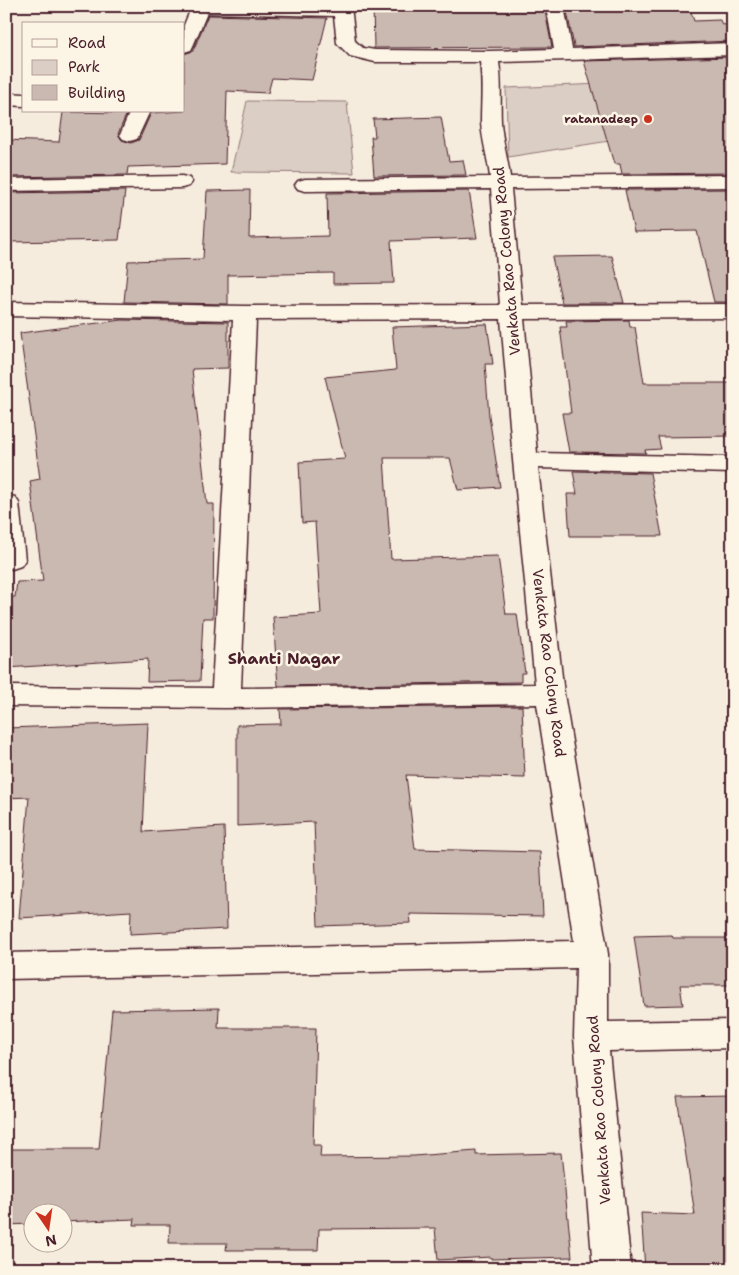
<svg xmlns="http://www.w3.org/2000/svg" width="739" height="1275" font-family="'Shantell Sans',sans-serif">
<style>
.green{fill:#dbcec4;stroke:#927678}
.building{fill:#cab9b1;stroke:#4a1f2b}
.lines{fill:none;stroke-linecap:round;stroke-linejoin:round}
.minor-casing{stroke:#4a1f2b;stroke-width:3}
.minor{fill:#fcf5e5;fill-rule:evenodd}
.poi-dot{fill:#c8321e;stroke:#fcf5e5;stroke-width:2}
.labels{text-anchor:middle;dominant-baseline:central;stroke-width:5;stroke-linejoin:round;paint-order:stroke}
.far-poi-label{font-size:12px;font-weight:bold;fill:#4a1f2b;stroke:#fcf5e5;text-anchor:end}
.street-label{font-size:15px;fill:#4a1f2b;stroke:#fcf5e5}
.neighbourhood-label{font-size:16px;font-weight:bold;fill:#4a1f2b;stroke:#fcf5e5}
</style>
<rect width="100%" height="100%" fill="#f5ecde"/>
<filter id="ink" filterUnits="userSpaceOnUse"><feTurbulence type="fractalNoise" baseFrequency=".02" numOctaves="2"/><feDisplacementMap in="SourceGraphic" scale="10" xChannelSelector="R" yChannelSelector="G"/><feConvolveMatrix kernelMatrix="1 2 1 2 8 2 1 2 1" color-interpolation-filters="sRGB"/></filter>
<g filter="url(#ink)">
<g class="green">
<polygon points="601,84 641,136 508,157 506,88"/>
<polygon points="247,101 347,102 354,173 231,172"/>
</g>
<g class="building">
<polygon points="373,6 544,6 552,47 374,48"/>
<polygon points="566,6 689,6 694,21 720,20 722,25 733,24 733,41 574,47"/>
<polygon points="208,15 327,18 312,80 272,78 268,93 227,91 225,164 128,167 127,175 6,177 6,140 59,142 63,112 127,113 118,134 122,140 131,143 139,140 151,113 184,111 184,54 193,51"/>
<polygon points="733,57 733,173 622,174 620,164 614,164 584,61"/>
<polygon points="441,117 449,161 463,160 466,175 374,176 371,137 375,137 373,119"/>
<polygon points="733,189 733,302 714,302 697,231 634,232 625,190"/>
<polygon points="250,190 249,238 328,236 327,193 469,191 477,238 391,241 394,283 333,284 333,273 228,275 228,304 124,302 128,261 203,259 207,191"/>
<polygon points="125,191 119,240 6,242 6,193"/>
<polygon points="612,256 624,303 562,303 552,257"/>
<polygon points="122,320 228,322 228,368 192,369 207,504 214,504 213,618 203,618 200,681 147,682 148,659 6,668 6,597 15,597 17,582 43,581 30,481 40,479 20,333"/>
<polygon points="629,320 630,327 635,327 644,383 733,383 733,436 658,437 661,449 645,450 646,453 569,452 562,413 571,413 560,327 567,327 566,321"/>
<polygon points="487,324 493,364 485,364 489,416 500,487 458,490 450,458 384,458 391,559 498,556 506,614 517,614 525,673 521,673 521,682 278,686 273,617 321,614 315,522 302,523 299,462 345,459 325,377 396,370 392,327"/>
<polygon points="573,471 650,473 662,536 570,536 567,494 577,494"/>
<polygon points="522,706 525,778 406,775 415,849 540,852 543,916 410,914 411,923 318,926 314,822 237,826 237,725 281,724 280,709"/>
<polygon points="148,723 143,832 224,827 227,929 130,934 131,911 19,918 29,797 6,798 6,728"/>
<polygon points="672,935 673,938 733,938 733,985 680,985 683,1005 644,1006 634,936"/>
<polygon points="219,1008 218,1028 316,1028 313,1145 321,1145 320,1157 414,1156 476,1151 476,1155 561,1153 572,1257 491,1259 491,1257 438,1260 435,1228 319,1229 318,1250 226,1250 227,1243 169,1243 170,1225 134,1225 135,1219 62,1222 62,1212 32,1212 32,1224 6,1225 6,1149 99,1149 112,1010"/>
<polygon points="733,1096 733,1269 645,1269 641,1213 695,1215 677,1097"/>
</g>
<g class="lines">
<defs>
<g id="minor">
<path d="M192,6H351L355,41L363,48L375,50L489,51L554,49L546,6H564L572,49L733,43V55L499,62C502,82 500,102 501,122C502,140 508,159 510,177L733,175V187L511,189L522,305L733,304V318L524,319L537,453L733,457V473L538,468L564,694L608,954V1022L733,1020V1048L609,1051L631,1269H593L574,1037L576,968L6,979V953L574,941L537,704L226,708L6,706V686L212,688L233,320L6,316V302L245,306L500,305L491,189L305,191L298,189L295,185L298,181L305,179L490,177C488,159 482,140 481,122C481,102 483,83 480,62H375L350,56L337,43L334,16L207,13L193,46L191,50L184,52V25ZM501,319L513,460L535,684L241,688L256,320Z"/>
<polygon points="6,93 24,94 24,106 6,105"/>
<polygon points="130,111 150,111 137,139 130,141 123,139 120,135"/>
<polygon points="182,176 189,178 192,182 189,186 182,188 6,191 6,179"/>
<polygon points="6,495 15,497 19,503 25,560 21,566 12,569 6,567"/>
</g>
</defs>
<use href="#minor" class="minor-casing"/>
<use href="#minor" class="minor"/>
</g>
</g>
<circle class="poi-dot" cx="648" cy="119" r="5"/>
<g class="labels">
<g class="far-poi-label">
<text x="638" y="119">ratanadeep</text>
</g>
<g class="street-label">
<text transform="translate(507 261) rotate(-95)">Venkata Rao Colony Road</text>
<text transform="translate(549 663) rotate(83)">Venkata Rao Colony Road</text>
<text transform="translate(599 1110) rotate(-94)">Venkata Rao Colony Road</text>
</g>
<g class="neighbourhood-label">
<text x="284" y="658">Shanti Nagar</text>
</g>
</g>
<rect width="739" height="1275" fill="none" stroke="#fcf5e5" stroke-width="25"/>
<rect x="12" y="12" width="714" height="1250" fill="none" stroke="#4a1f2b" stroke-width="2" filter="url(#ink)"/>
<rect x="22" y="22" width="162" height="90" fill="#fcf5e5" stroke="#b59f9b"/>
<rect x="32" y="39" width="25" height="8" fill="#fcf5e5" stroke="#b59f9b"/>
<text x="68" y="48" font-size="15" fill="#4a1f2b">Road</text>
<rect x="32" y="60" width="25" height="15" fill="#dbcec4" stroke="#b59f9b"/>
<text x="68" y="72" font-size="15" fill="#4a1f2b">Park</text>
<rect x="32" y="85" width="25" height="15" fill="#cab9b1" stroke="#b59f9b"/>
<text x="68" y="98" font-size="15" fill="#4a1f2b">Building</text>
<g transform="translate(48 1228) rotate(167)"><circle r="24" fill="#fcf5e5" stroke="#b59f9b"/>
<path d="M0-4L9 19L0 12L-9 19Z" fill="#c8321e"/>
<text y="-8" font-size="14" font-weight="bold" text-anchor="middle" fill="#4a1f2b">N</text>
</g>
</svg>
